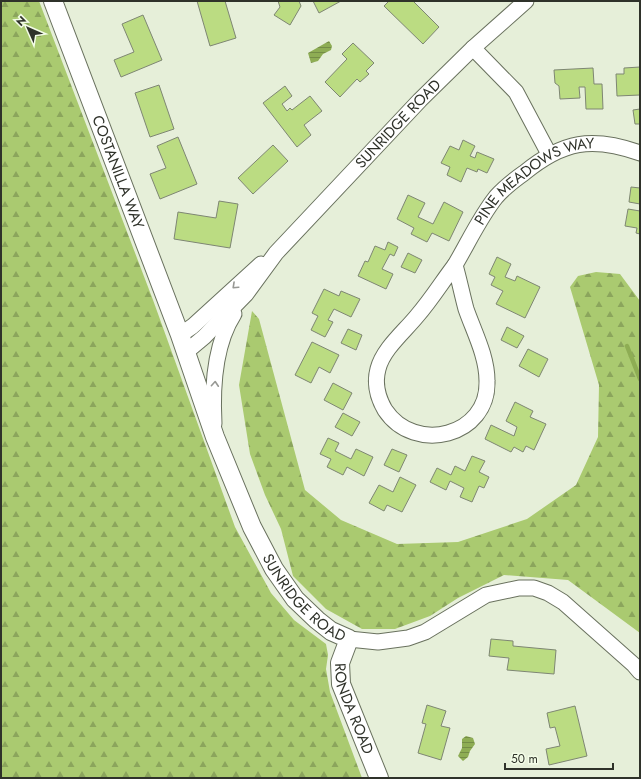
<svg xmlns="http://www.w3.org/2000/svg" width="641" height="779" font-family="Jost,sans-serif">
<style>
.forest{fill:url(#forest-firs)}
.water{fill:url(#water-rules)}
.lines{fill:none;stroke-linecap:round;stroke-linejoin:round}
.stream{stroke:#8ead54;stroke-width:4.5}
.building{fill:#bbdc82;stroke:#7e8673}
.minor-casing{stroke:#69715e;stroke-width:17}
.tertiary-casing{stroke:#69715e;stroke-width:20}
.minor{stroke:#fff;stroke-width:15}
.tertiary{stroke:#fff;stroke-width:18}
.oneway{stroke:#979894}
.labels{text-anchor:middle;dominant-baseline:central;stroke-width:3;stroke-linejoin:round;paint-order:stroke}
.street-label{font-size:15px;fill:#2f322a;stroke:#f3fce7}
</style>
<defs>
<pattern id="forest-firs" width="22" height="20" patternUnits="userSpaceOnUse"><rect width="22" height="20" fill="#aaca70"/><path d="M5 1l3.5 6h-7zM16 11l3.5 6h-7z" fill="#8ba55c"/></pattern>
<pattern id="water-rules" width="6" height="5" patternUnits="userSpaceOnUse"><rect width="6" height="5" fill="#8ead54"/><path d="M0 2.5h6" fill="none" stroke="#748d46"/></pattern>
</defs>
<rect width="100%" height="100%" fill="#e6efd9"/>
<g class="forest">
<polygon points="1,1 39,1 153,300 235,527 271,593 294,620 326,644 328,655 326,669 330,692 362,778 1,778"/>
<polygon points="596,272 620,274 640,301 640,633 568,580 504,575 458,598 430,616 395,629 362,629 326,609 293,576 281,529 265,495 250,454 239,385 252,311 259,319 305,490 341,520 397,544 458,542 527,519 576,485 598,437 599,385 570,287 578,276"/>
</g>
<g class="water">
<polygon points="329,41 332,46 331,50 323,54 318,61 311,63 308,53"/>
<polygon points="466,736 473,738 475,744 470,751 468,757 463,761 458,756 462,748 462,739"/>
</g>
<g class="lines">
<polyline class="stream" points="627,346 640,379"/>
</g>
<g class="building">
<polygon points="197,1 225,1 236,38 210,46"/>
<polygon points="278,1 299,1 301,6 290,25 274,15 280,7"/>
<polygon points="313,1 341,1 319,13"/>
<polygon points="389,1 413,1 439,27 423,44 384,6"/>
<polygon points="143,15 162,60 121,77 114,60 134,52 122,24"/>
<polygon points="353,43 374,63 366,71 369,74 360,82 357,79 340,97 325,82 347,59 342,54"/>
<polygon points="640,67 640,95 617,96 616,74 624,74 624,68"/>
<polygon points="593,68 594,84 602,84 603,109 586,109 585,87 579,87 580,98 560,99 559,86 555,83 554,70"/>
<polygon points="159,85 174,129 150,137 135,93"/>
<polygon points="285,86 292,96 282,104 287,111 290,108 292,110 310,96 322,111 304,125 311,135 297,147 263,103"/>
<polygon points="640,109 640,124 635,124 633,110"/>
<polygon points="178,137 197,184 160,199 150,174 166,168 157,146"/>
<polygon points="463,140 475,146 470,156 475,158 477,152 494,159 487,173 478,169 477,172 467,168 461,182 447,175 450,167 441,163 450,146 459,150"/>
<polygon points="273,145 288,161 253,194 238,178"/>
<polygon points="631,187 640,188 640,204 629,202"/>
<polygon points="408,195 425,203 418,217 433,224 444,202 463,212 449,241 432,233 427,242 411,234 414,228 397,219"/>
<polygon points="219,201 238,204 230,248 174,239 178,212 216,218"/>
<polygon points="628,209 640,211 640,234 636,233 637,228 625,226"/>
<polygon points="388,242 398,247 394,256 390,254 382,269 393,274 386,289 358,276 365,261 368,262 375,246 385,250"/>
<polygon points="408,253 422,260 415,273 401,267"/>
<polygon points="497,257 511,264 505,277 515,281 517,276 540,287 525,318 496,304 503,291 491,285 495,277 489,274"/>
<polygon points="324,289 339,296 341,291 360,299 351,317 334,309 328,320 333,322 325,337 311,330 318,316 312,313"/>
<polygon points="507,327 524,336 517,348 501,340"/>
<polygon points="348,329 362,335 356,350 341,343"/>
<polygon points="312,342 339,355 330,373 319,367 311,383 295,375"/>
<polygon points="528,349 548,359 539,377 519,366"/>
<polygon points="333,383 352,393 343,410 324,400"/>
<polygon points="515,402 533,411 530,417 546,424 534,450 526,446 523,452 514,447 511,452 485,439 491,425 514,436 517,427 506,421"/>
<polygon points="343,413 360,422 352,436 335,427"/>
<polygon points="328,438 339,443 335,451 351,459 356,449 373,457 364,476 347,467 343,475 327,467 331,459 320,454"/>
<polygon points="392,449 407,455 399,472 384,465"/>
<polygon points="472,456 485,461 479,472 489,477 484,488 479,486 472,502 460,497 464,488 450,481 446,490 430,482 437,468 451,475 455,466 465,471"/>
<polygon points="400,477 416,485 402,512 387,505 384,511 369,503 379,485 393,492"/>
<polygon points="491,639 513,641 513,646 556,650 554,674 507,670 509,658 489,656"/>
<polygon points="427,705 446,711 441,726 450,728 441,760 418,753 426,724 422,723"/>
<polygon points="575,706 587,756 549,765 546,749 560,746 555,727 550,728 547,713"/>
</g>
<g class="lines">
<defs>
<g id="minor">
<polyline points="473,48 516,92 549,154"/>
<path d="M455,265C459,279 462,294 466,309C474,332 487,356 487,381C489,436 415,455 385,410C378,398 374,384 378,369C383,349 404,332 417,316C431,300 442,282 455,265Z"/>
<path id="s1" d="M455,265C468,243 480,217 496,197C504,188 514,180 524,173C563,141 592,136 640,153"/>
<polyline points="180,335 193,326 261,264"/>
<path id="s2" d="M186,352L204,337L246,294L276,253L420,100L473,48L526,1"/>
<path d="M214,424C212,387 214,345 234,314"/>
<polyline points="349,639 378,642 408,638 425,632 486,595 519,588 534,588 548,593 563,602 634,665 640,672"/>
</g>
<g id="tertiary">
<path id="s3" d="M53,1L180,335L215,437L252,527L274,569L295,599L317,620L331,631L349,639L340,663L341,684L379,778"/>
</g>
</defs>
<use href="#minor" class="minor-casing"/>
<use href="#tertiary" class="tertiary-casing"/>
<use href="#minor" class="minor"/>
<use href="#tertiary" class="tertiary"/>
</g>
<defs><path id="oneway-chevron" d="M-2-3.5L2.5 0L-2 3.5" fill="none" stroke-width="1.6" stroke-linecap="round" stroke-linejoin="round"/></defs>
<g class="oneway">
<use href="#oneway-chevron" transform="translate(235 286) rotate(137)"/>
<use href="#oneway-chevron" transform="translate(215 384) rotate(-86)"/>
</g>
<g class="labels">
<g class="street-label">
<text stroke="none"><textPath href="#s2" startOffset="312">SUNRIDGE ROAD</textPath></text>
<text stroke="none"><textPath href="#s3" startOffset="183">COSTANILLA WAY</textPath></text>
<text stroke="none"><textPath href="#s1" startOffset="121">PINE MEADOWS WAY</textPath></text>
<text stroke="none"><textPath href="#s3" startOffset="652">SUNRIDGE ROAD</textPath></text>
<text stroke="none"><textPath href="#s3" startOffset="788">RONDA ROAD</textPath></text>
</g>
</g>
<rect width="641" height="779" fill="none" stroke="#2f322a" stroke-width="4"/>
<g transform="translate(28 28) rotate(315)" stroke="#f3fce7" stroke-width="3" paint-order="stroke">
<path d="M0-3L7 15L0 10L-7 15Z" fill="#2f322a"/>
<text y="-6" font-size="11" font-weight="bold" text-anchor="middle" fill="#2f322a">N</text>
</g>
<path d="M505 763v6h108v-6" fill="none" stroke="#2f322a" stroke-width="2"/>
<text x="511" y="763" font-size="12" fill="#2f322a" stroke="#f3fce7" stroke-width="3" paint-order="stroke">50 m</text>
</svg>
